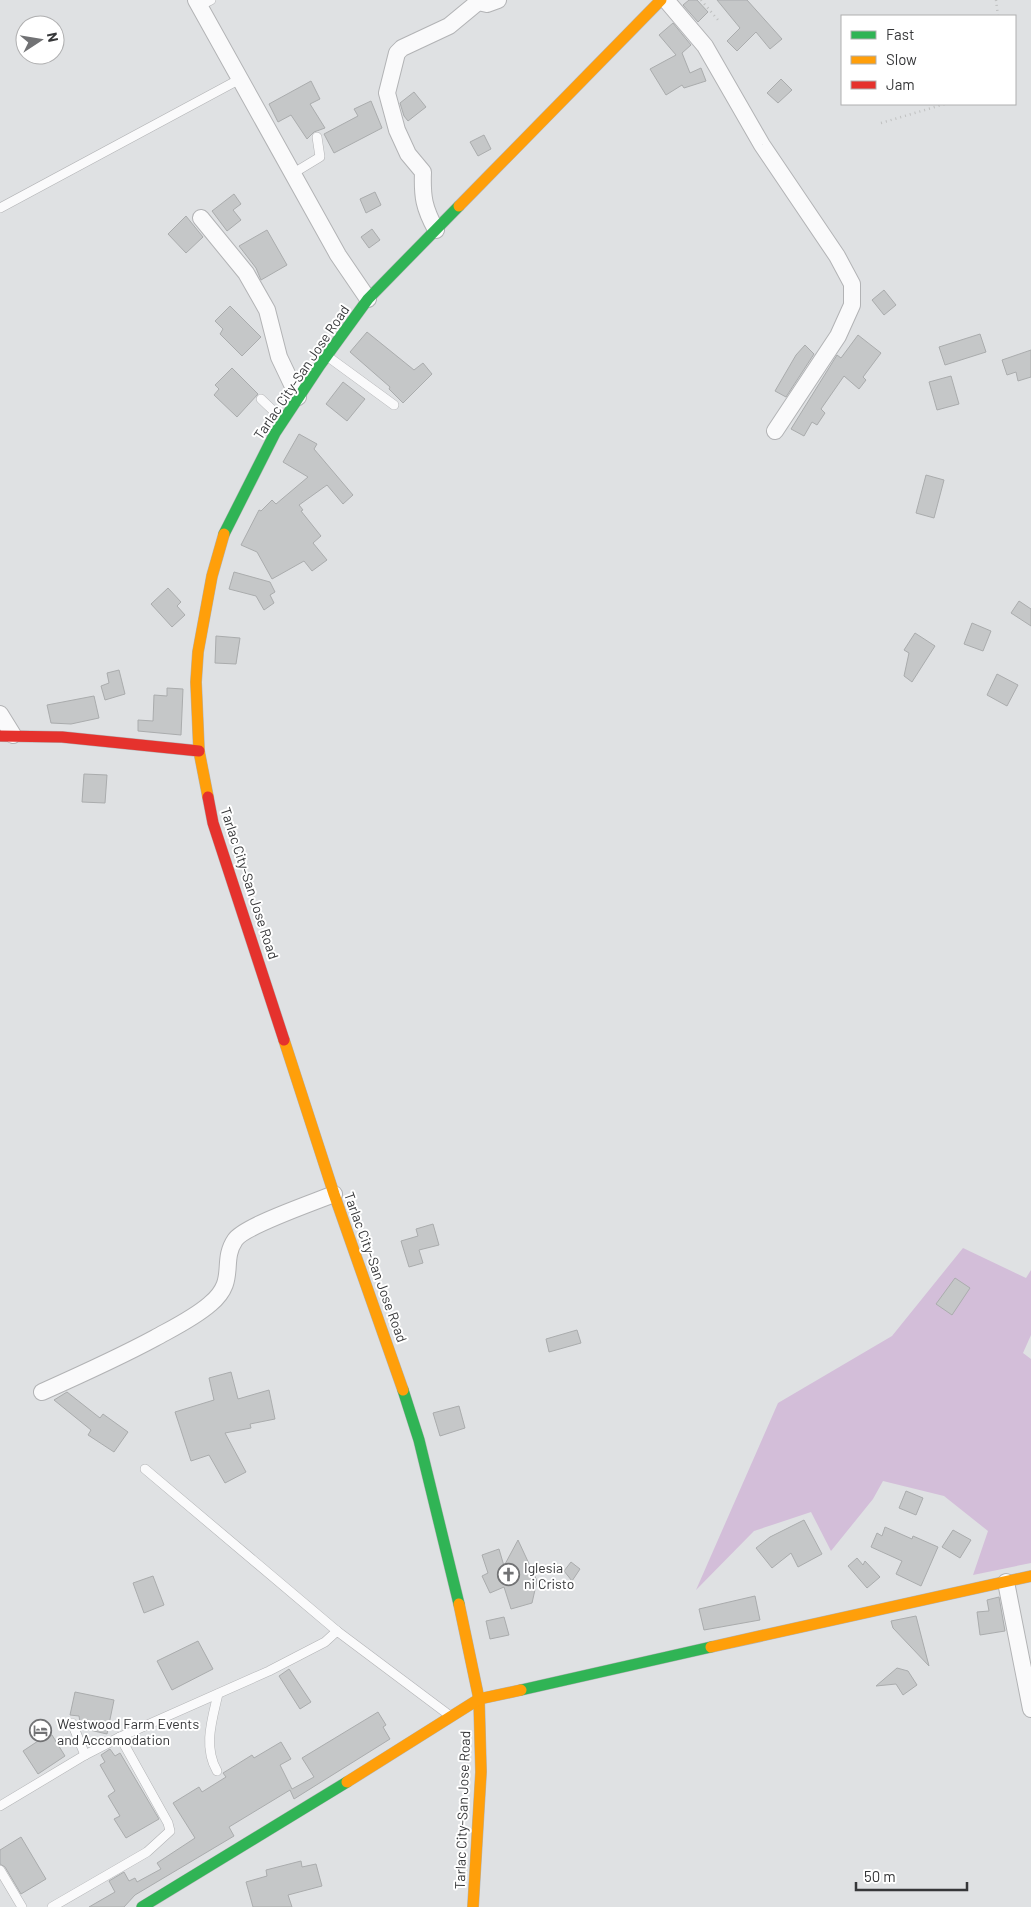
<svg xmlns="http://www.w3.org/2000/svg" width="1031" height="1907" font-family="Barlow,sans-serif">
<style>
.forest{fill:#d3bed9}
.building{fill:#c5c7c8;stroke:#aaacad}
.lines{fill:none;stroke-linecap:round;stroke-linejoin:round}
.lane-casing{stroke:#b2b3b5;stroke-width:10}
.street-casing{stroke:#b2b3b5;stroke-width:18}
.fast-casing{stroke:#b2b3b5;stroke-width:12}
.slow-casing{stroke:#b2b3b5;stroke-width:12}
.jam-casing{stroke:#b2b3b5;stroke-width:12}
.path{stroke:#bfc0c0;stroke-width:2.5;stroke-dasharray:1 4;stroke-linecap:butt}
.lane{stroke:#fafafb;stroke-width:9}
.street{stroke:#fafafb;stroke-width:16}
.fast{stroke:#30b455;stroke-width:11}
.slow{stroke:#ff9f0a;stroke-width:11}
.jam{stroke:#e5322d;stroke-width:11}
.labels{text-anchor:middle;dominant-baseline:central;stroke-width:4;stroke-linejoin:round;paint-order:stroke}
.street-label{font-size:14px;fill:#363739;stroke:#fff}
.poi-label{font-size:14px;fill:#363739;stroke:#fff;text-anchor:start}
</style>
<rect width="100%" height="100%" fill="#dfe1e3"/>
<polygon class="forest" points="963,1248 1026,1278 1031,1270 1031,1335 1023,1353 1031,1359 1031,1563 973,1575 988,1531 944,1496 883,1481 873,1499 831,1551 811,1512 754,1531 696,1590 778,1403 892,1336"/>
<g class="building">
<polygon points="689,0 697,0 708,12 698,22 683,5"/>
<polygon points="717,0 747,0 782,39 770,49 756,32 737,51 727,41 740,28"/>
<polygon points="673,23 691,45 682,53 690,73 701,68 706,81 684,88 682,85 666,95 650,69 676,55 659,35"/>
<polygon points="781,79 792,90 778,103 767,93"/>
<polygon points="311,81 320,99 310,104 325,128 314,132 307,139 291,115 278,122 269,104"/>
<polygon points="414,92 426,107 408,121 404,116 400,103"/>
<polygon points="371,101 382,128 334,153 324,134 358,116 354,109"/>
<polygon points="484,135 491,149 478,156 470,142"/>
<polygon points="375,192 381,205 366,213 360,199"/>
<polygon points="234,194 241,204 233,210 241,220 227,231 212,211"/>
<polygon points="186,216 203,237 186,253 168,234"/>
<polygon points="372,229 380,240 369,248 361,237"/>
<polygon points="267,230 287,265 261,280 256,268 239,246"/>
<polygon points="884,290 896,305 884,315 872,300"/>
<polygon points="230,306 261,337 242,356 220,334 223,329 215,321"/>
<polygon points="367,332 414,370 423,363 432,374 403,403 389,389 390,387 350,352"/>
<polygon points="980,334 986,352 945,365 939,347"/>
<polygon points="858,335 881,353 863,377 866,380 859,389 844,376 821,409 825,413 817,425 812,422 804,436 791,429 837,355 841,358"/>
<polygon points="805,345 814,354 786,397 775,391 796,355"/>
<polygon points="1031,350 1031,377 1018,381 1016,372 1007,375 1002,360"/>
<polygon points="232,368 258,394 237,417 214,395 219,389 215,385"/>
<polygon points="951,376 959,404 937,410 929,382"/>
<polygon points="343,382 365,399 347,421 326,404"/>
<polygon points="299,434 317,444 314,449 353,495 343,504 327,485 299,505 303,510 301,511 321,536 313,543 327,560 312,571 304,561 272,579 257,552 241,545 259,510 261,511 272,500 276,504 308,477 283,462"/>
<polygon points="926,475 944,480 934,518 916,513"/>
<polygon points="234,572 270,582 275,592 270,595 274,603 264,610 256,596 229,589"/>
<polygon points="168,588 181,602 177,606 185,615 172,627 151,604"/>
<polygon points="1019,601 1031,609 1031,626 1011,613"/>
<polygon points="972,623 991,631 983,651 964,644"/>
<polygon points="915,633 935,646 912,682 904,676 909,653 904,650"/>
<polygon points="216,636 240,638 236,664 215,663"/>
<polygon points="119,670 125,694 105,700 101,686 109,683 107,673"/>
<polygon points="997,674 1018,685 1007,706 987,695"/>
<polygon points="167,688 183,689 181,735 138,731 138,720 153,721 154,695 167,696"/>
<polygon points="94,696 99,718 71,724 51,723 47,705"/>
<polygon points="84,774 107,775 105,803 82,802"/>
<polygon points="433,1224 439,1245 419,1250 423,1263 409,1267 401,1241 418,1236 416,1229"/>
<polygon points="955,1278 970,1288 952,1315 936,1304"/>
<polygon points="577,1330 581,1343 549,1352 546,1339"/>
<polygon points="231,1372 238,1399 269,1390 275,1419 250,1424 251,1428 225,1433 246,1472 225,1483 209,1455 191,1461 175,1412 214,1400 209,1378"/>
<polygon points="67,1392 100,1418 103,1414 128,1432 114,1452 88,1435 91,1430 54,1400"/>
<polygon points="459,1406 465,1428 440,1436 433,1413"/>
<polygon points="906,1491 923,1498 916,1515 899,1508"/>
<polygon points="804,1520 822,1554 798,1567 791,1553 772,1568 756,1548 770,1537"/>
<polygon points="885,1527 912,1539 913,1536 938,1547 921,1586 896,1574 902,1561 871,1547 877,1533 882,1536"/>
<polygon points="953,1530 971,1540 960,1558 942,1547"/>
<polygon points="518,1540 537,1581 532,1603 511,1609 504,1587 490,1593 482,1576 488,1573 482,1555 499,1549 504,1566"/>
<polygon points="857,1558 863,1565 865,1561 880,1577 867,1588 848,1566"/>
<polygon points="571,1562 580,1569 572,1581 564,1571"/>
<polygon points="153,1576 164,1605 144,1613 133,1583"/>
<polygon points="755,1596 760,1620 704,1630 699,1609"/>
<polygon points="999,1597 1005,1631 980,1635 977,1612 989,1611 987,1600"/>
<polygon points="916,1616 929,1666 893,1628 891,1621"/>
<polygon points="504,1617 509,1635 490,1639 486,1621"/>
<polygon points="198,1641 213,1669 172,1690 157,1661"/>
<polygon points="897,1668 908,1671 917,1685 903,1695 896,1684 876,1686"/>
<polygon points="289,1669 311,1702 300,1709 279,1676"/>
<polygon points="75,1692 114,1700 107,1734 81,1728 79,1716 70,1715"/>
<polygon points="378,1712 386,1725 383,1727 390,1739 294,1799 290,1790 229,1827 234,1836 135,1895 124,1907 89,1907 115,1892 109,1881 124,1872 129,1881 135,1878 137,1882 161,1869 157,1863 195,1838 173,1803 199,1787 202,1792 226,1777 223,1773 252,1755 254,1758 281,1742 291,1759 280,1765 292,1789 314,1777 302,1758"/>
<polygon points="47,1735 52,1735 65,1756 38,1774 23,1751"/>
<polygon points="110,1749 115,1756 120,1753 159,1819 126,1838 114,1819 120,1816 108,1796 115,1791 100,1765 105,1762 101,1755"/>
<polygon points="21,1837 46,1879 21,1894 5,1867 0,1864 0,1850"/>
<polygon points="301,1861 302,1867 316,1864 322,1886 288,1895 292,1907 253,1907 246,1882 267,1876 266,1870"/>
</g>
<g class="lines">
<defs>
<g id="lane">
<polyline points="199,6 211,0"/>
<polyline points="292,174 320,157 317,137"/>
<polyline points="0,208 240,79"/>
<polyline points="327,356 394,405"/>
<polyline points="261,399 282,419"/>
<polyline points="145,1469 337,1631"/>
<polyline points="72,1723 85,1755"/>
<path d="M217,1771C203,1747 212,1720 218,1694"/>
<polyline points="0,1806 85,1755 120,1737"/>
<polyline points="0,1870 22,1907"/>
<polyline points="52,1907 147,1852 170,1831 168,1823 120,1737 269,1671 325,1642 337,1631 449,1715"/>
</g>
<g id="street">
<polyline points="196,0 338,255 368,299"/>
<polyline points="666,0 705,46 762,145 837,256 852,284 852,305 838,336 775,431"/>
<polyline points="201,218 246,273 267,310 279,357 298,397"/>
<path d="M436,230C424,208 422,197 423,172L408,154L397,130L387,93L397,53L402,48L449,26L478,2L487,4L498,0"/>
<polyline points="0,714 13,735"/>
<path d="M42,1392C80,1375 118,1358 155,1338C173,1328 194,1318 210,1304C238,1281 220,1262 235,1240C244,1226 315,1202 334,1194"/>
<polyline points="1006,1582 1031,1709"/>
</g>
<g id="fast">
<polyline points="224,534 275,433 320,365 368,299 459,206"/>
<polyline points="403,1390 419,1440 459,1604"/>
<polyline points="521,1690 711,1647"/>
<polyline points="142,1907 347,1782"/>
</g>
<g id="slow">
<polyline points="459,206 661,0"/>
<polyline points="208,797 199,751 196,682 198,652 212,576 224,534"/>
<polyline points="284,1040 334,1194 403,1390"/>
<polyline points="459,1604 479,1699 481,1772 473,1907"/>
<polyline points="711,1647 1031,1576"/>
<polyline points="347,1782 479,1699 521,1690"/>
</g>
<g id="jam">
<polyline points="0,736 62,737 199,751"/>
<polyline points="208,797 213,823 284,1040"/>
</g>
</defs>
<use href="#lane" class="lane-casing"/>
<use href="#street" class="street-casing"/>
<use href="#fast" class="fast-casing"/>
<use href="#slow" class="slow-casing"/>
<use href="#jam" class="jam-casing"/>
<g class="path">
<polyline points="701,0 718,20"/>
<polyline points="996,0 998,16"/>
<polyline points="881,123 945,104"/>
</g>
<use href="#lane" class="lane"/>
<use href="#street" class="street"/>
<use href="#fast" class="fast"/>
<use href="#slow" class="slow"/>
<use href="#jam" class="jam"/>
</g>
<defs>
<symbol id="church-ring" viewBox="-11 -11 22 22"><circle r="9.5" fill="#fff" stroke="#717274" stroke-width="1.5"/><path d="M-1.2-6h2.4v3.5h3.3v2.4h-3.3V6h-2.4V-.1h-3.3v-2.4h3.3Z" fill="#717274"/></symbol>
<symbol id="hotel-ring" viewBox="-11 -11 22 22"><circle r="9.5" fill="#fff" stroke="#717274" stroke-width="1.5"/><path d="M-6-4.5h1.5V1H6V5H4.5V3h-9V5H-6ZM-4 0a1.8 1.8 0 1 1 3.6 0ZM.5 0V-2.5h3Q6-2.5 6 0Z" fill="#717274"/></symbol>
</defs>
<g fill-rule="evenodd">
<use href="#church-ring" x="496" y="1562" width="25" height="25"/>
<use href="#hotel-ring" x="28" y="1718" width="25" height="25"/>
</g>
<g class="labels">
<g class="street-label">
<text transform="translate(301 372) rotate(-56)">Tarlac City-San Jose Road</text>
<text transform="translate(250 883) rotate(72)">Tarlac City-San Jose Road</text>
<text transform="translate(376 1267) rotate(70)">Tarlac City-San Jose Road</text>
<text transform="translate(462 1810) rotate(-88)">Tarlac City-San Jose Road</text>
</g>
<g class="poi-label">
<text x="524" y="1567">Iglesia<tspan x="524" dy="16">ni Cristo</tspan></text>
<text x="57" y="1723">Westwood Farm Events<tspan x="57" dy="16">and Accomodation</tspan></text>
</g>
</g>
<rect x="841" y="15" width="175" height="90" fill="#ffffff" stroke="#afafb0"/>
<rect x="851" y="31" width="25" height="8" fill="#30b455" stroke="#afafb0"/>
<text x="886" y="40" font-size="15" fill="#363739">Fast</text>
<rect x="851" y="56" width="25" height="8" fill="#ff9f0a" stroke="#afafb0"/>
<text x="886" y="65" font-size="15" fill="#363739">Slow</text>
<rect x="851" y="81" width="25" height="8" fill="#e5322d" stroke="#afafb0"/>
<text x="886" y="90" font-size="15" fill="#363739">Jam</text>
<g transform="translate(40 40) rotate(78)"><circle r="24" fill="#ffffff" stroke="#afafb0"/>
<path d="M0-4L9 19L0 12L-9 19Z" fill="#717274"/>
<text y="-8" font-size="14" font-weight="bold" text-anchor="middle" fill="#363739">N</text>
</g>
<path d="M856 1882v8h111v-8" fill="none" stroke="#363739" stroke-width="2.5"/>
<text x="864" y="1882" font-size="15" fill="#363739" stroke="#ffffff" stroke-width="4" paint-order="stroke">50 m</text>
</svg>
